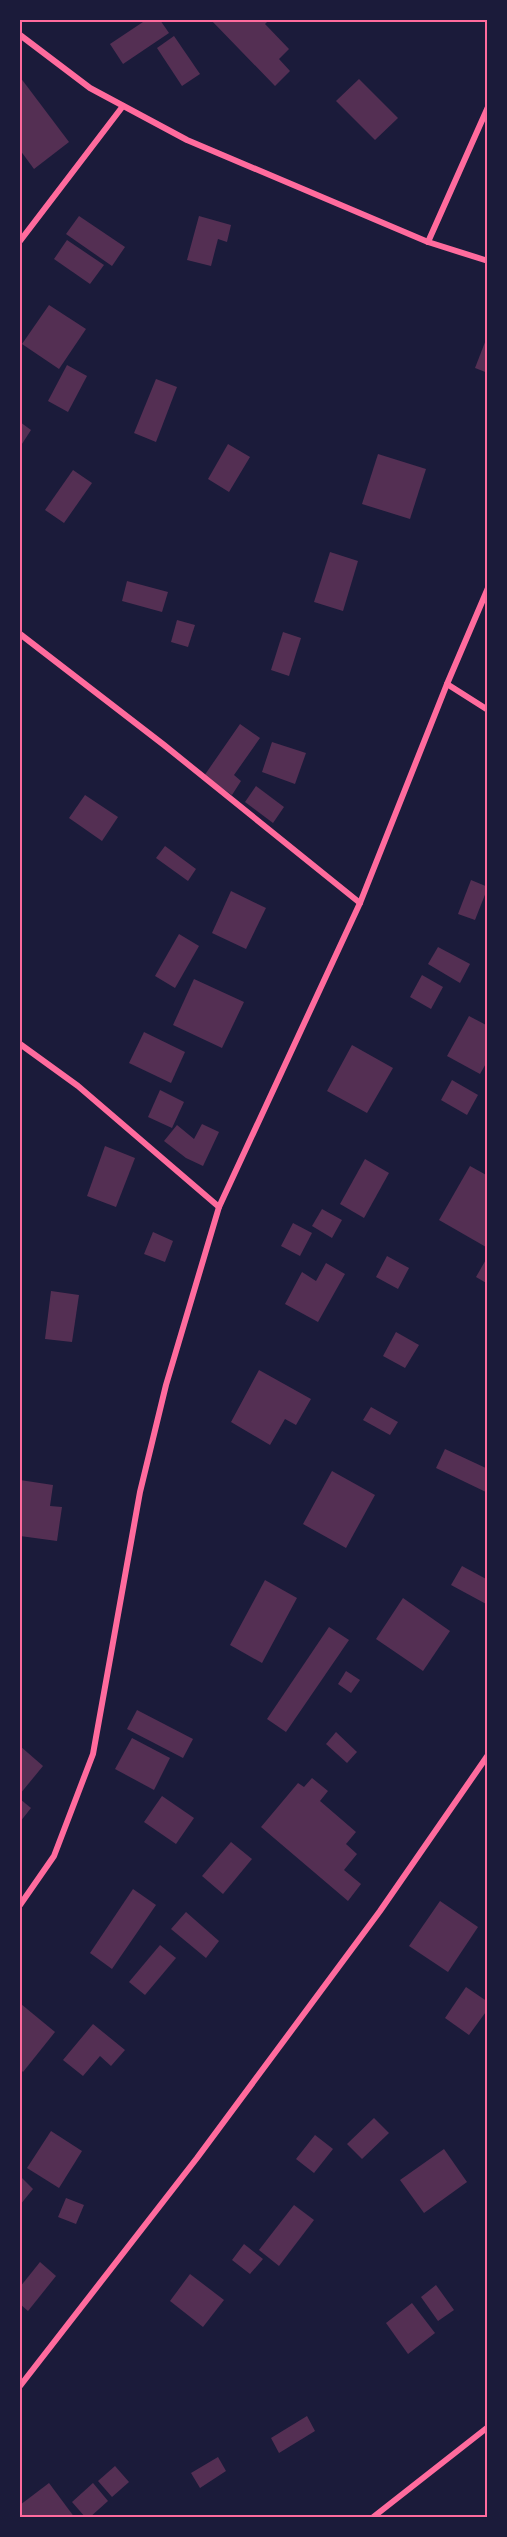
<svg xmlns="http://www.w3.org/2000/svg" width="507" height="2537" font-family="Ubuntu,sans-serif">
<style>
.building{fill:#542f53}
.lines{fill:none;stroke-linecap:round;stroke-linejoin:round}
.minor{stroke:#ff6b9d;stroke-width:6}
.neatline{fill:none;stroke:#ff6b9d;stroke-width:2}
</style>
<rect width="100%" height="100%" fill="#1b1b3a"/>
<g class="building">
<polygon points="146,20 160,20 169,33 123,64 110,44"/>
<polygon points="211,20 269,20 265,24 289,49 279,59 290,71 275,86"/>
<polygon points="174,36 200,74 182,86 157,48"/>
<polygon points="20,77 69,142 34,169 20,150"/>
<polygon points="359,79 398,118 375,140 336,101"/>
<polygon points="79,216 125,247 112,266 66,234"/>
<polygon points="199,216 231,225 227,242 218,239 211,266 187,260"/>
<polygon points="67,240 104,265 90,284 54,259"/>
<polygon points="49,305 86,329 59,369 22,344"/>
<polygon points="487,337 488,337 488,373 475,368"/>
<polygon points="67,365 87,376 68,412 48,401"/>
<polygon points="156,379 177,387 156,442 134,433"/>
<polygon points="20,422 31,430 20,447"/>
<polygon points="228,444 250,457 229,492 208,479"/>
<polygon points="378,454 426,469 410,519 362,504"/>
<polygon points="73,470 92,483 64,523 45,510"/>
<polygon points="330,552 358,561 343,611 314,602"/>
<polygon points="127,581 168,592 162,612 122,601"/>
<polygon points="177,620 195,625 188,647 171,642"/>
<polygon points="283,632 301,638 289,676 271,670"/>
<polygon points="240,724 260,738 234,775 241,781 232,795 204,776"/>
<polygon points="272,742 306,753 295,784 262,772"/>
<polygon points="256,786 284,807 273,823 245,802"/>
<polygon points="85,795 118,817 102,841 69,818"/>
<polygon points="165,846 196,869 188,881 156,858"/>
<polygon points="471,880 488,887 475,920 458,914"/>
<polygon points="231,891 266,908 246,949 212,933"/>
<polygon points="179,934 199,946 175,988 155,976"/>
<polygon points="438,947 470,964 460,983 428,964"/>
<polygon points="422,975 443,987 431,1009 410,997"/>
<polygon points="194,979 244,1002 222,1048 173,1025"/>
<polygon points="469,1016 488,1026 488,1060 480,1074 447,1056"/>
<polygon points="144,1032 185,1052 171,1083 129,1063"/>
<polygon points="352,1045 393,1068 367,1113 327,1091"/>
<polygon points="452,1080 478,1095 467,1115 441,1100"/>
<polygon points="160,1090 184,1102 172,1128 148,1117"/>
<polygon points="202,1124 219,1132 203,1166 186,1158 164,1141 177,1125 194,1139"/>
<polygon points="105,1146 135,1158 116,1207 87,1196"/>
<polygon points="365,1159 389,1173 364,1218 340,1204"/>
<polygon points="470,1166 488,1176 486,1247 439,1220"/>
<polygon points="322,1209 342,1220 332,1238 312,1226"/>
<polygon points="293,1223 312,1233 300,1256 281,1246"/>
<polygon points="153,1232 173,1241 165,1262 144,1254"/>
<polygon points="387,1256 409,1268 398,1289 376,1277"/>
<polygon points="488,1256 488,1284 476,1277"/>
<polygon points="326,1263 345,1274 318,1322 285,1304 302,1272 316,1281"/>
<polygon points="51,1291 79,1295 72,1342 45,1339"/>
<polygon points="396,1332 419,1345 405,1368 383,1356"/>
<polygon points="259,1370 311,1399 296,1425 285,1419 270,1445 231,1422"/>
<polygon points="371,1407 398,1422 390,1435 363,1420"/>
<polygon points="445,1449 488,1469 488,1493 436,1468"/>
<polygon points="332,1471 375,1495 346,1548 303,1524"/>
<polygon points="20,1480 53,1485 50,1506 62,1507 57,1541 20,1536"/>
<polygon points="462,1566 488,1580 488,1605 451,1585"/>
<polygon points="265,1580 297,1598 262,1663 230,1645"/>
<polygon points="403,1598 450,1631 423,1671 376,1639"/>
<polygon points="329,1627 349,1640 286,1732 267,1719"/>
<polygon points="346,1671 360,1680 351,1693 338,1684"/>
<polygon points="137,1710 193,1739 183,1758 127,1729"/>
<polygon points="336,1732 357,1752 347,1763 326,1744"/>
<polygon points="132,1738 170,1758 154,1790 115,1769"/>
<polygon points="20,1746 43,1766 20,1794"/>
<polygon points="312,1778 328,1791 320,1801 356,1832 346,1844 357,1854 344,1870 361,1884 348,1901 261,1827 298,1783 304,1787"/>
<polygon points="162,1796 194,1818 176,1844 144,1822"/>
<polygon points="20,1799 31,1808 20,1822"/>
<polygon points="231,1842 252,1859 223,1894 202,1876"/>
<polygon points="133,1889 156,1905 112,1969 90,1953"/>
<polygon points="440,1901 478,1927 448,1972 409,1946"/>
<polygon points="186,1912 219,1941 206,1958 171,1929"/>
<polygon points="160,1945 176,1958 145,1995 129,1982"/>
<polygon points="466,1987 488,2002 488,2009 469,2035 445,2018"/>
<polygon points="21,2004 55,2032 23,2072 20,2069"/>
<polygon points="93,2024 125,2050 111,2066 100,2056 83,2076 63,2060"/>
<polygon points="374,2118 389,2133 362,2159 347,2144"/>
<polygon points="51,2131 82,2151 59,2188 27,2168"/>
<polygon points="315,2135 333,2149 314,2173 296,2159"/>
<polygon points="444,2149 467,2182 424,2213 400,2180"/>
<polygon points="20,2176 33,2189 20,2205"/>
<polygon points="66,2198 84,2205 76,2224 58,2217"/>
<polygon points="294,2205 314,2220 279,2266 259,2250"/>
<polygon points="244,2244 263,2259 250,2274 232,2260"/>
<polygon points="40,2262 56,2276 28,2311 20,2304 20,2287"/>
<polygon points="190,2274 224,2300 203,2327 170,2301"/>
<polygon points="436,2285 454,2310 438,2321 421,2297"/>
<polygon points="412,2303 435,2333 408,2354 386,2323"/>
<polygon points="307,2416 315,2431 279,2453 271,2438"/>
<polygon points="218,2457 226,2471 200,2488 191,2473"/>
<polygon points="115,2466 129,2482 112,2497 98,2481"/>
<polygon points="49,2483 75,2518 20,2518 20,2505"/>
<polygon points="93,2483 108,2501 89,2518 86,2518 72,2502"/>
</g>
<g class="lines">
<g class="minor">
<polyline points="20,35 90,88 187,140 428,242 488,261"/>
<polyline points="20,241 123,106"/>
<polyline points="428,242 488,107"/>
<polyline points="20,634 164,745 360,903"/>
<polyline points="447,684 488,710"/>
<polyline points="20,1044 78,1086 219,1207"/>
<polyline points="20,1905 54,1856 93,1754 140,1492 166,1385 219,1207 360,903 447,684 488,588"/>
<polyline points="20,2386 197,2158 380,1911 488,1755"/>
<polyline points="372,2518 488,2427"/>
</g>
</g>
<rect width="507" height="2537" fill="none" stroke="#1b1b3a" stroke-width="42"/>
<rect x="21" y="21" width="465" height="2495" class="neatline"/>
</svg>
